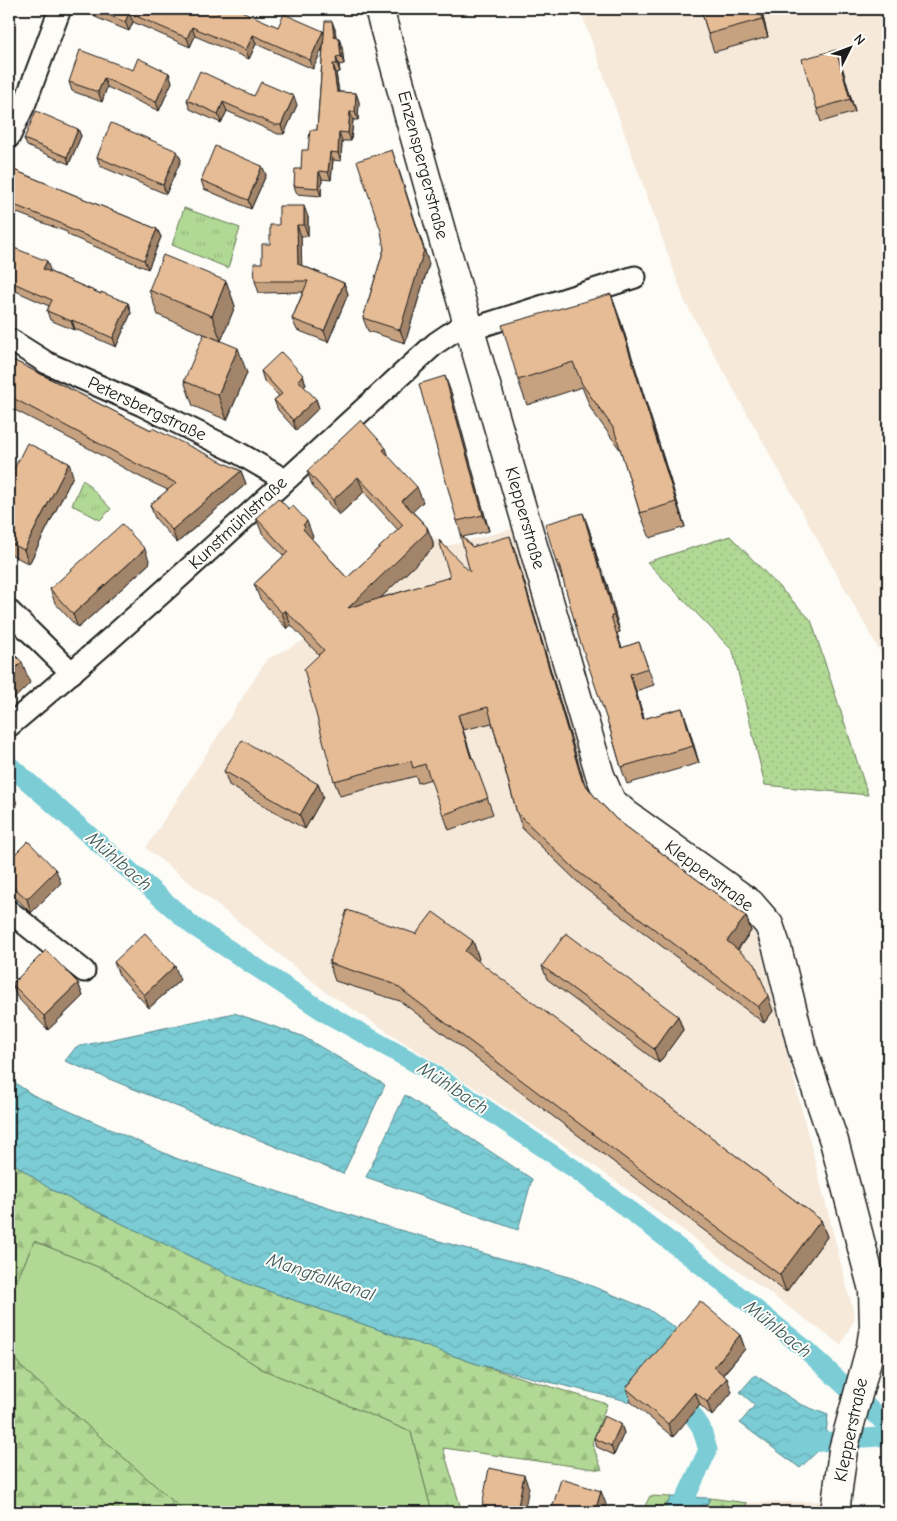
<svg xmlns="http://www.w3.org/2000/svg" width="897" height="1521" font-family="'Comic Neue',sans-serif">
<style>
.built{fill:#f6e9da}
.grass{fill:#b1d894;stroke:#667a58}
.forest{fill:url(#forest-firs);stroke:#667a58}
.park{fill:url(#park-tufts);stroke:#667a58}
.garden{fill:url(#garden-dots);stroke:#667a58}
.water{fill:url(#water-waves);stroke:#55868b}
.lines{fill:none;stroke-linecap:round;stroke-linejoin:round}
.canal{stroke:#7bccd5;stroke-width:19}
.street-casing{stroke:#1c1c1c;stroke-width:25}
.secondary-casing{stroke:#1c1c1c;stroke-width:31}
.street{stroke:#fdfcf7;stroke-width:21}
.secondary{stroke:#fdfcf7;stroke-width:28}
.wall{fill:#c6a281;stroke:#1c1c1c}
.shaded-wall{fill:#a18469;stroke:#1c1c1c}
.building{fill:#e6bc96;stroke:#1c1c1c}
.labels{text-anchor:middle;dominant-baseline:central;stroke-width:4;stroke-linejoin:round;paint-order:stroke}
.street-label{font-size:18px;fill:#1c1c1c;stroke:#fdfcf7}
.water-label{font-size:19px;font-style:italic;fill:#3d5a5d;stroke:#fdfcf7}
</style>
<defs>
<pattern id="forest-firs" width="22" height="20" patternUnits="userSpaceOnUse" patternTransform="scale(1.25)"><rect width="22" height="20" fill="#b1d894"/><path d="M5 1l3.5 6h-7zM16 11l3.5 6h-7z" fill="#98b97f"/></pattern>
<pattern id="park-tufts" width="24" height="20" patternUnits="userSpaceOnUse" patternTransform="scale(1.25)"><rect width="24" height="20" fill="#b1d894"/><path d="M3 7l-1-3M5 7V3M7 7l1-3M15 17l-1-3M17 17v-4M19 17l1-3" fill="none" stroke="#98b97f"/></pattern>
<pattern id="garden-dots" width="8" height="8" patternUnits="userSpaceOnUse" patternTransform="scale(1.25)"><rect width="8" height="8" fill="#b1d894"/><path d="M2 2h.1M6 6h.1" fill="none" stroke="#98b97f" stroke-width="1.8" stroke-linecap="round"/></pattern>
<pattern id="water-waves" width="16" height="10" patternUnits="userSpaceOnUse" patternTransform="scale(1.25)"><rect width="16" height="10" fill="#7bccd5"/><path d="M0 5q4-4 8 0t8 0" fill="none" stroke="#6aafb6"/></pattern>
</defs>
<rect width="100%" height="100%" fill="#fdfcf7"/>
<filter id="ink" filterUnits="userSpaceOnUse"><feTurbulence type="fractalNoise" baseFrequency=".02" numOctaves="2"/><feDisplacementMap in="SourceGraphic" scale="10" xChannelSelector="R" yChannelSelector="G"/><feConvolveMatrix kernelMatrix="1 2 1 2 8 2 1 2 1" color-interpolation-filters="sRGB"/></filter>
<g filter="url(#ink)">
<g class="built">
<polygon points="580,9 888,9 888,666 685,302"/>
<polygon points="420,529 447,546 512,529 591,790 625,830 745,918 758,939 855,1318 841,1345 585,1159 326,992 146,848 267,659 305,640"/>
<polygon points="820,1501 824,1512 742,1512 747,1503"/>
</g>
<polygon class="grass" points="34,1241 108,1271 262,1369 411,1432 432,1512 185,1512 21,1367 9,1351 9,1299"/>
<g class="forest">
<polygon points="9,1160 50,1189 248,1284 480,1365 607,1404 592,1443 602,1470 443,1448 462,1512 432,1512 411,1432 262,1369 108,1271 34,1241 9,1299"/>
<polygon points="9,1351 21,1367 185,1512 9,1512"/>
<polygon points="650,1496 671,1497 663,1512 642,1512"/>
<polygon points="710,1498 747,1503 742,1512 703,1512"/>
</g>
<g class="park">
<polygon points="184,208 240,228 228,268 172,245"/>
<polygon points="83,479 111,509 100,520 72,505"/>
</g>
<polygon class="garden" points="730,536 811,620 868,795 765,785 733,651 647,562"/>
<g class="water">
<polygon points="234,1013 302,1036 385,1085 343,1174 65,1061 76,1047"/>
<polygon points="9,1079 33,1095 178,1159 371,1222 572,1278 648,1309 687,1336 631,1402 480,1365 248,1284 50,1189 9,1160"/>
<polygon points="405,1095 532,1179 518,1230 366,1177"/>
<polygon points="755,1375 800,1404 828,1415 825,1444 800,1468 740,1423 755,1405 740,1392"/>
<polygon points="671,1497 710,1498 703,1512 663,1512"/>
</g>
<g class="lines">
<g class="canal">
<polyline points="9,765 193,926 329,1015 428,1070 579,1172 701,1265 804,1348 888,1426"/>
<polyline points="799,1444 888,1436"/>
<polyline points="679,1512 708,1450 701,1427 692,1414"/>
</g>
<defs>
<g id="street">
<polyline points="9,137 25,103 60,9"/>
<polyline points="470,331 487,324 635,277"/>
<polyline points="9,339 47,363 142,405 237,452 285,480"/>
<polyline points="9,611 72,673"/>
<path d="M9,726C155,603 294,472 436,343L467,322"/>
<polyline points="9,911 84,971"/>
</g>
<polyline id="secondary" points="379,9 443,238 600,775 611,801 626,814 750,903 769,925 777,948 802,1048 834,1141 873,1290 874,1327 871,1346 843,1450 835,1512"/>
</defs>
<use href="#street" class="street-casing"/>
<use href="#secondary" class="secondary-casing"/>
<use href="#street" class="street"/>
<use href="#secondary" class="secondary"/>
</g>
<g class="wall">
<polygon points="92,9 208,9 219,13 278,27 323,31 324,34 335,29 336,37 342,47 344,64 339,65 340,72 336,73 339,92 356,93 359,102 358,120 353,120 351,141 342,141 341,161 333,160 331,180 322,179 321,196 297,194 294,186 308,150 317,130 323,47 313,69 256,44 249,59 195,36 190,47 133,22 129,31 95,17"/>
<polygon points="701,9 761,9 768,37 714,52 708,34"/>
<polygon points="841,63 855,112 821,122 817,109"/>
<polygon points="133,70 169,73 172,82 159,111 107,87 102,102 72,91 69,82"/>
<polygon points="254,96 297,105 284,134 278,134 227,111 221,123 190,109 187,100"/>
<polygon points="78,129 81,136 69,164 27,146 24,139"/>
<polygon points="177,151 181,160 166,194 100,166 97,157"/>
<polygon points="397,164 429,264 405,343 368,331 363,318 384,249"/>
<polygon points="262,166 266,175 251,209 204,189 201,180"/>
<polygon points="9,168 157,229 161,237 148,269 68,235 67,232 12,211 9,219"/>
<polygon points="308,217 308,236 301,236 301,265 344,283 348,294 328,342 297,330 292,319 303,292 259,293 255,281 279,225"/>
<polygon points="9,246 50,270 50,272 101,294 128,303 131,313 116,347 75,329 74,330 50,320 47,311 49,306 9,288"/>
<polygon points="226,281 235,306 221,341 158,315 149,290"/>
<polygon points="620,319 685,527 650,538 640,513 621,451 591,409 582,387 527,405 518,380"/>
<polygon points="9,358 151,430 241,471 246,484 177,543 155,518 150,505 168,490 140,477 90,449 9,407"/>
<polygon points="261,371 303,375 306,385 304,387 316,399 319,408 296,430 278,410 274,400 279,396 264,381"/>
<polygon points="247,373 227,420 193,406 184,381"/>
<polygon points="451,392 489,531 463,537 472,547 515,551 584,782 595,797 616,819 746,916 751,931 738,950 773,1011 764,1023 583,887 522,828 517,813 492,723 463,730 472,758 473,758 493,814 449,830 431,779 418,783 416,776 340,796 334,781 319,655 291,625 287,629 260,599 254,584 284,556 262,533 256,518 313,537 311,538 347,578 398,530 364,492 339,515 313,487 307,471 388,456 423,502 412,511 427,527 433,542 433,548 380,598 470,572 462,537 457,521"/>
<polygon points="73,476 29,564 9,553 9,479"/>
<polygon points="583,513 589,529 600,568 607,584 620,632 617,633 622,648 639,642 654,685 636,691 644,719 682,708 688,725 699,763 627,784 621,767 610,729 563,578 562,579 556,562"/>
<polygon points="150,563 78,628 55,603 50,589"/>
<polygon points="224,771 318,784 323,797 305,829 229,785"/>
<polygon points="9,860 61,883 31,913 9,891"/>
<polygon points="416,934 473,941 479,959 477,961 821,1220 827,1237 786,1292 400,1001 335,981 329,963"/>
<polygon points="114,962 180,980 149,1008 119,975"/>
<polygon points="542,966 678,1016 683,1030 659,1063 547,979"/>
<polygon points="78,983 83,996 48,1030 17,997 12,984"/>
<polygon points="740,1335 745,1349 723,1375 732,1392 712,1416 700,1405 673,1437 631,1402 626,1388"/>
<polygon points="621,1424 624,1433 614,1455 597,1447 594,1438"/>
</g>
<g class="shaded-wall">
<polygon points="759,9 761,9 768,37 762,19"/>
<polygon points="129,13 133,22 129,31 125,22"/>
<polygon points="332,21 335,29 337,45 334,36"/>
<polygon points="192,27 195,36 190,47 187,38"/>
<polygon points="323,31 326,40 313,69 310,60"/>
<polygon points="253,35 256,44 249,59 246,50"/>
<polygon points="339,38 342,47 344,64 341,56"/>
<polygon points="836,50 841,63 855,112 850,99"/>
<polygon points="336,57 339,65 340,72 337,64"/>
<polygon points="333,64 336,73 340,100 337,92"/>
<polygon points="169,73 172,82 159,111 156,102"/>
<polygon points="104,78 107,87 102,102 98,92"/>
<polygon points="356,93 359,102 358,120 355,112"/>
<polygon points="294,96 297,105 284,134 281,125"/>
<polygon points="223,102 227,111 221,123 218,114"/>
<polygon points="350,112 353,120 351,141 348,133"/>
<polygon points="78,129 81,136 69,164 67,157"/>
<polygon points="339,132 342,141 341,161 338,153"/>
<polygon points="392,150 429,264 405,343 400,330"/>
<polygon points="177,151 181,160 166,194 163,185"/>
<polygon points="330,152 333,160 331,180 328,172"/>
<polygon points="262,166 266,175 251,209 248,200"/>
<polygon points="319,171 322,179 321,196 318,188"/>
<polygon points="9,203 12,211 9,219"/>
<polygon points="304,206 308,217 308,236 304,225"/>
<polygon points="297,225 301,236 302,275 298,264"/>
<polygon points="157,229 161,237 148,269 144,260"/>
<polygon points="47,261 50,270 47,278 43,269"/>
<polygon points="226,281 235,306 221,341 212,316"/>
<polygon points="344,283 348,294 328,342 324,331"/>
<polygon points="611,294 620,319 685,527 676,502"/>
<polygon points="128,303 131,313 116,347 113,338"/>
<polygon points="72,320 75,329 74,330 71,321"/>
<polygon points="238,348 247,373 227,420 218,395"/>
<polygon points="303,375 306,385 301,389 298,380"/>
<polygon points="445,376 451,392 489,531 483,515"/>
<polygon points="316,399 319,408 296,430 293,420"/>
<polygon points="386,448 391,463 383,450"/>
<polygon points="69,463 73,476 29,564 24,550"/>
<polygon points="241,471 246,484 177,543 172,530"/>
<polygon points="358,477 364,492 339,515 333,500"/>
<polygon points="417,487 423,502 408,516 402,501"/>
<polygon points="583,513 589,529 605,585 599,568"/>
<polygon points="307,521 313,537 310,539 303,529 303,525"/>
<polygon points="427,527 433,542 433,548 354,623 348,608"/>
<polygon points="510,536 515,551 588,795 582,780"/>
<polygon points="145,549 150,563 78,628 73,614"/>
<polygon points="601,568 607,584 620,632 614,616"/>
<polygon points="285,610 291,625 287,629 282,613"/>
<polygon points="22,662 30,683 9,704 9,675"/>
<polygon points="630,674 636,691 649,736 643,719"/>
<polygon points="682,708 688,725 699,763 693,746"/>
<polygon points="458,715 463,730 477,774 471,758"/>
<polygon points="10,784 17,804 9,814 9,785"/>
<polygon points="318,784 323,797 305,829 300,815"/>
<polygon points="56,870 61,883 31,913 27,899"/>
<polygon points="746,916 751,931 732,956 727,941"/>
<polygon points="473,941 479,959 471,969 465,951"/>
<polygon points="175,966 180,980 149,1008 144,995"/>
<polygon points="78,983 83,996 48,1030 44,1016"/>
<polygon points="768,996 773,1011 764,1023 758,1007"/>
<polygon points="678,1016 683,1030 659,1063 654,1049"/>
<polygon points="821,1220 827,1237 786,1292 780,1275"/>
<polygon points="740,1335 745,1349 718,1380 714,1367"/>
<polygon points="727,1378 732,1392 712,1416 707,1402"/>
<polygon points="695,1392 700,1405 673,1437 668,1424"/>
<polygon points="621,1424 624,1433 614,1455 611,1446"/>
<polygon points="524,1475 529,1488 524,1512 517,1512"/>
<polygon points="601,1491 606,1504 604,1512 595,1512"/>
</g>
<g class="building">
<polygon points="94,9 208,9 219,13 221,9 237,9 278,27 284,14 323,31 310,60 253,35 246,50 192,27 187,38 129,13 125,22"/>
<polygon points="701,9 759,9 762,19 708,34"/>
<polygon points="325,21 332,21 334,36 339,38 341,56 336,57 337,64 333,64 337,92 356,93 355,112 350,112 348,133 339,132 338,153 330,152 328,172 319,171 318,188 294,186 295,169 301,169 302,150 308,150 310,130 317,130"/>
<polygon points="80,50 133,70 138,58 169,73 156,102 104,78 98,92 69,82"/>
<polygon points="836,50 850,99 817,109 802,59"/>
<polygon points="200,71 254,96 261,82 294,96 281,125 275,125 223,102 218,114 187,100"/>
<polygon points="36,111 78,129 67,157 24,139"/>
<polygon points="111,123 177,151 163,185 97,157"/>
<polygon points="215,146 262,166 248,200 201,180"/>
<polygon points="392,150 424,250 400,330 363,318 384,249 381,231 357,161"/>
<polygon points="9,168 157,229 144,260 65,227 65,225 9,203"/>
<polygon points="279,206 304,206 304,225 297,225 298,264 344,283 324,331 292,319 308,281 255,281 254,263 262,263 262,244 270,244 270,225 279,225"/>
<polygon points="9,246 47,261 43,269 101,294 101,292 128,303 113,338 72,320 71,321 47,311 52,300 9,281"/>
<polygon points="163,255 226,281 212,316 149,290"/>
<polygon points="611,294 676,502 640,513 614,429 582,384 573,362 518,380 502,325"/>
<polygon points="204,334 238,348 218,395 184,381"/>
<polygon points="281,352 303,375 298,380 316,399 293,420 274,400 282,394 261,371"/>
<polygon points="9,358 151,430 152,428 241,471 172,530 150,505 176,483 135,463 85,436 9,396"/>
<polygon points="445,376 483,515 457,521 419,384"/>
<polygon points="361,420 386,448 383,450 417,487 402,501 427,527 427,532 348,608 450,577 439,540 470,572 460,534 472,547 510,536 582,780 595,797 616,819 746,916 727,941 755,964 768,996 758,1007 577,871 517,813 488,707 458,715 471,758 473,758 488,798 443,815 425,764 413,768 411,761 334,781 304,669 324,650 285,610 282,613 254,584 288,552 256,518 278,498 289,509 293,506 307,521 303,525 305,527 303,529 347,578 403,525 358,477 333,500 307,471"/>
<polygon points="27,443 69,463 24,550 9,542 9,479"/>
<polygon points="583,513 599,568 601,568 614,616 611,616 621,648 639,642 648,668 630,674 643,719 682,708 693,746 621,767 610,729 579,638 558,561 556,562 545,524"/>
<polygon points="122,524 145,549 73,614 50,589"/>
<polygon points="9,649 22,662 9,675"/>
<polygon points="242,740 318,784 300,815 224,771"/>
<polygon points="28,841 56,870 27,899 9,883 9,860"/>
<polygon points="347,910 416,934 433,912 473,941 465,951 821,1220 780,1275 394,984 329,963"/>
<polygon points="145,933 175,966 144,995 114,962"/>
<polygon points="566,933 678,1016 654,1049 542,966"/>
<polygon points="46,950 78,983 44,1016 12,984"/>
<polygon points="700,1301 740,1335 714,1367 727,1378 707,1402 695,1392 668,1424 626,1388"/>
<polygon points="604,1416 621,1424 611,1446 594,1438"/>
<polygon points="489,1468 524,1475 517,1512 481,1512"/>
<polygon points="561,1479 601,1491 595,1512 551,1512"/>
</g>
</g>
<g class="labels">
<g class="street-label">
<text transform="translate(423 165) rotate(75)">Enzenspergerstraße</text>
<text transform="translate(147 409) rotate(25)">Petersbergstraße</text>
<text transform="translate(525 518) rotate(74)">Klepperstraße</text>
<text transform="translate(238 523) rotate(-43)">Kunstmühlstraße</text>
<text transform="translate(709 876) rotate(37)">Klepperstraße</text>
<text transform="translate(851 1430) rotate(-78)">Klepperstraße</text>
</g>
<g class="water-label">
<text transform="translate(119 861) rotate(41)">Mühlbach</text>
<text transform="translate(453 1088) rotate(33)">Mühlbach</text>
<text transform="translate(321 1277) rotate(19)">Mangfallkanal</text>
<text transform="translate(778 1329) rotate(39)">Mühlbach</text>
</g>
</g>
<rect width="897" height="1521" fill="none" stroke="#fdfcf7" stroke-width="30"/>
<rect x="15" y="15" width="867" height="1491" fill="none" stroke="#1c1c1c" stroke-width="2" filter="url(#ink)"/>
<g transform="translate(850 48) rotate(48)" stroke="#fdfcf7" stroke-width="4" paint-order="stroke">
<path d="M0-4L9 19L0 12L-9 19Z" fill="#1c1c1c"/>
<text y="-8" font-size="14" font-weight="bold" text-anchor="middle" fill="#1c1c1c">N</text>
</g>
</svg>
